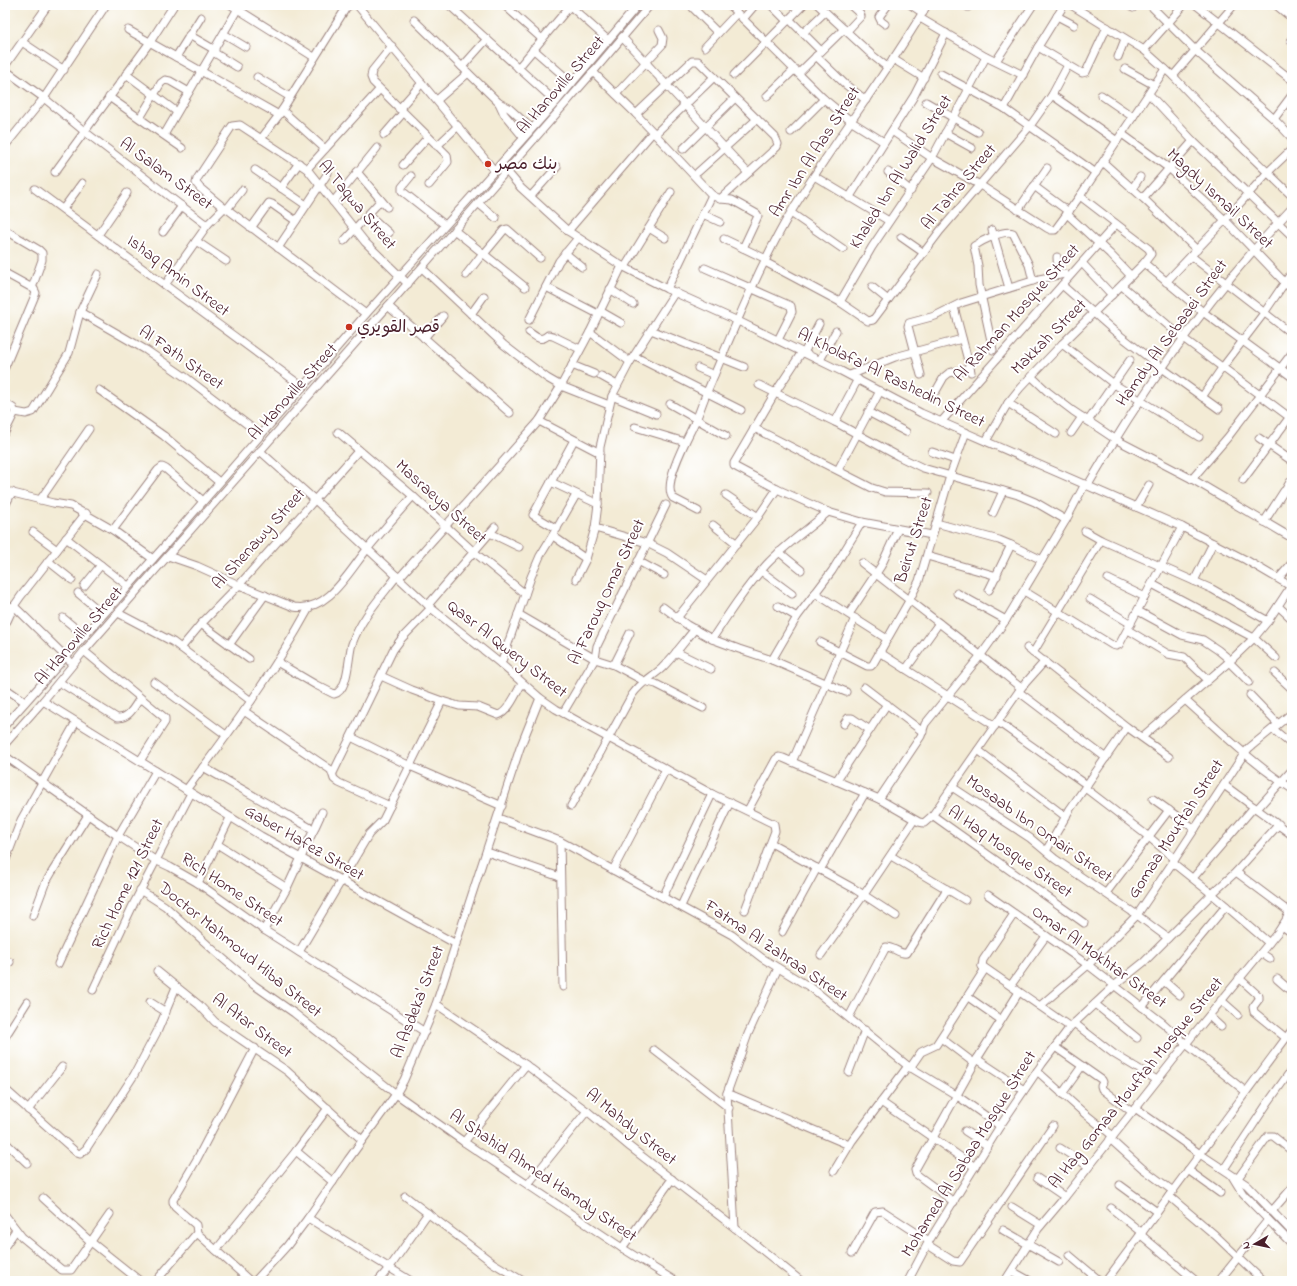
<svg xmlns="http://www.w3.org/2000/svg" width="1297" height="1286" font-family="'Indie Flower','Playpen Sans Arabic',sans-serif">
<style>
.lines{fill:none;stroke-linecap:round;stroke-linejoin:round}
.minor-casing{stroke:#9e8580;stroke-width:9}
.minor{stroke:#fff;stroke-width:7}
.poi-dot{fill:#c8321e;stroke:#fff;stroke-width:1.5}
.labels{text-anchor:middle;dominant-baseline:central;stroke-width:4;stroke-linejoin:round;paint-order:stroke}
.street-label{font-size:17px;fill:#4a1f2b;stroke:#fff}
.poi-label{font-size:17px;fill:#4a1f2b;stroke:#fff;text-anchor:start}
</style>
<rect width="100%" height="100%" fill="#fff"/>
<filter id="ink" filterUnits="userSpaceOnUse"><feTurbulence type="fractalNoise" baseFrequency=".025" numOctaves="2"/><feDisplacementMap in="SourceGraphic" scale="8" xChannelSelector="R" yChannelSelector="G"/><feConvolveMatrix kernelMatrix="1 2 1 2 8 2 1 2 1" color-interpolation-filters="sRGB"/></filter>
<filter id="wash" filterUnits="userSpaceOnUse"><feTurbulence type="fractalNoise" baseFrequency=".012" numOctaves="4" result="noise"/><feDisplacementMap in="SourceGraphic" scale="16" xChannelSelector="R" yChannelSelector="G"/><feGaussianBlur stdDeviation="0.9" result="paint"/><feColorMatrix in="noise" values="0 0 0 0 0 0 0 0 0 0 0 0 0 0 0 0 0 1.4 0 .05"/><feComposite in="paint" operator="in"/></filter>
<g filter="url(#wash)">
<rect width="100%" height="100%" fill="#f3ebd5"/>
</g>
<g filter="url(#ink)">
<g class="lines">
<defs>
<g id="minor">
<polyline points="231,5 314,57"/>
<polyline points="357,5 494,170"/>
<polyline points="449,5 556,102"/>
<polyline points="504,5 542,39"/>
<polyline points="569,5 608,40"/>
<polyline points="729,5 824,99 852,122 884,142"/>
<polyline points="771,5 787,21"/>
<polyline points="818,5 872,55 887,67"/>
<polyline points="911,5 923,13"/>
<polyline points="1071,5 1144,50 1173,76 1227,133 1292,196"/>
<polyline points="1128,5 1133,8"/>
<polyline points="1150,5 1195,50 1274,119 1292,138"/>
<polyline points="1196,5 1292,80"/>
<polyline points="1276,5 1288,15"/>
<polyline points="968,7 970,5"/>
<polyline points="693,8 718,33"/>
<polyline points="1057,16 1074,25"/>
<polyline points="920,18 986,57 1023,75"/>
<polyline points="743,19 755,5"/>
<polyline points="789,19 821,51"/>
<polyline points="414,20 499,103 509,108 531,128"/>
<polyline points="885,24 881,21 879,17 888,5"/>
<polyline points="128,30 279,115"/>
<polyline points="847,31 861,16 860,14 850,5"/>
<polyline points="803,33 825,12"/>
<polyline points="224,34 246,47"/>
<polyline points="189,35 215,50"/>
<polyline points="622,37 748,173"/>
<polyline points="1291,41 1292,40"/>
<polyline points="22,42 64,70"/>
<polyline points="392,46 372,71 371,77 373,82 447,155 448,162 429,185"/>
<polyline points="705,47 737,13"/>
<polyline points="1038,47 1082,73 1086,72 1107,27"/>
<polyline points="533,49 572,83"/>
<polyline points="1144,50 1184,5"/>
<polyline points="213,52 237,67"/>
<polyline points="816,56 846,85 866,100"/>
<polyline points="176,57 201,17"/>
<polyline points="1118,57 1125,39"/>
<polyline points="893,59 924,78"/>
<polyline points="996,61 1033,5"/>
<polyline points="5,66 48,5"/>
<polyline points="462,67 487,39"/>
<polyline points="518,68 570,6"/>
<polyline points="1125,69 1154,85"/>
<polyline points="5,70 44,98 84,131 200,220 204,223 208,224 224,208 227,209 366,314"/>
<polyline points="593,72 636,114 712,195 720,199 732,200 757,214 758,216 743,248"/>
<polyline points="799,73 844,29"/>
<polyline points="126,74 177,112"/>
<polyline points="941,74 1004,108 1096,173"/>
<polyline points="734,75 803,5"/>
<polyline points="1173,76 1234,5"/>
<polyline points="257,77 290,97"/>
<polyline points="616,94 662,45 663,38 659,30"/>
<polyline points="1149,94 1193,141 1292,236"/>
<polyline points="1052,95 1117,141"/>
<polyline points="1101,95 1133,117"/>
<polyline points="767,96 795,69"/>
<polyline points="109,97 182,148"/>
<polyline points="437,100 468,73"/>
<polyline points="926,102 978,132"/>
<polyline points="499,103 504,114 523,137"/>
<polyline points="1004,108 1038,47 1064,5"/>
<polyline points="399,109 422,83"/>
<polyline points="282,110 325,149"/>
<polyline points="636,114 692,61 698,61 775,137 778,144 777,147 720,199"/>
<polyline points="140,118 161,83 165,80 170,81 189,92"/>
<polyline points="1274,119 1292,95"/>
<polyline points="892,131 932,158 980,185 1047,228 1051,230 1055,230 1080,196 1165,69"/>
<polyline points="791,132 824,99"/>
<polyline points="945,133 972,148"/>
<polyline points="655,134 714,77"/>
<polyline points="1122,134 1170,169 1225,220 1292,290"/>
<polyline points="164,135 240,5"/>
<polyline points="384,135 403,113"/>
<polyline points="261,139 279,115 346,8 350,5"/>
<polyline points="5,146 44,98 106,5"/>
<polyline points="437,146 458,126"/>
<polyline points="683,149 735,98"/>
<polyline points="1103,162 1143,198 1197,250"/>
<polyline points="403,165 428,137"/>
<polyline points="504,168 521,188 568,231 622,266 667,289 738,321 841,371 921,413 1182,527 1246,560 1292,587"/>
<polyline points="307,169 379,90"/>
<polyline points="255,170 306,205"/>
<polyline points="55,172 150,42 174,5"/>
<polyline points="357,172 387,207"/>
<polyline points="698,172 757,119"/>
<polyline points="888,172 911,191"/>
<polyline points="411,176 402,187 402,191 445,225"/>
<polyline points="814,176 889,221"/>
<polyline points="1034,186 1069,212"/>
<polyline points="281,188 299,163"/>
<polyline points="35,189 303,387"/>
<polyline points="1132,189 1140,177"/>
<polyline points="531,196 557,167"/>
<polyline points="849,198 914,96 946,33"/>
<polyline points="1143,198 1193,141"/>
<polyline points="333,202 377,148"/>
<polyline points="478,203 496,218"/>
<polyline points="224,208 200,188 196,183 197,179 230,129 232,126 240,125 307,169 365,242 408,284"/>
<polyline points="63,209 82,183"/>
<polyline points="227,209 242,190"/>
<polyline points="1018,210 1047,168"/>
<polyline points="791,213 843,249"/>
<polyline points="368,214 389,233"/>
<polyline points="703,214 720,222"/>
<polyline points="1067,214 1110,254 1131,276"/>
<polyline points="251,228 269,203 272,204 296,221"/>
<polyline points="649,228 665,238"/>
<polyline points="5,230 39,250 42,253 42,260 32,288"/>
<polyline points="454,230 525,287"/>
<polyline points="992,230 1009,288"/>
<polyline points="568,231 653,132"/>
<polyline points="163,232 182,206"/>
<polyline points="98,235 127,193"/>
<polyline points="901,237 924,253"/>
<polyline points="724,239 766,259"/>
<polyline points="196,241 226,261"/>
<polyline points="344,241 381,200"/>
<polyline points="278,248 328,173"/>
<polyline points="565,253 582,267"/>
<polyline points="484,254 504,230 507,229 540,258"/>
<polyline points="1191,256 1292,334"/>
<polyline points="1057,257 1058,275"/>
<polyline points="765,262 840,302 868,321 873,320 940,231 1030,126 1052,95 1068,65"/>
<polyline points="1082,263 1112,295"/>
<polyline points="1144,263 1203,312 1292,377"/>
<polyline points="625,267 671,192"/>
<polyline points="422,268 504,345 547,378 561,386 609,405"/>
<polyline points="705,268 791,306 792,312 778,340"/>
<polyline points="5,273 34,289 36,293 5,367"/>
<polyline points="466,275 483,253"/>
<polyline points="1166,282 1225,220 1268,172 1292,149"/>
<polyline points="165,285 208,224"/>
<polyline points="1062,285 1113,330 1162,368 1219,409"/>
<polyline points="1122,286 1183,338 1292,419"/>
<polyline points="546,287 598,314"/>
<polyline points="872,287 888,300"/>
<polyline points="610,289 633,304"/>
<polyline points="667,289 712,195"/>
<polyline points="840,302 872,247 932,158 986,57"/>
<polyline points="388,306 510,413"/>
<polyline points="954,307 971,372"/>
<polyline points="600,311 621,323"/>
<polyline points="80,312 146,350 188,379 261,435"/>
<polyline points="471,314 484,296"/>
<polyline points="529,320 559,261 578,238"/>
<polyline points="651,330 744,367"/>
<path d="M529,332C536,337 541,342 548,335L553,336L580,349"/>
<polyline points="590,332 630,362"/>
<polyline points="424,338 443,316"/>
<polyline points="1062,344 1114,384 1199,437"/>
<path d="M993,350L979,285L978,266L974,246C982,241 1004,229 1013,233L1029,265L1033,281"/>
<polyline points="802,352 775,393 734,463 734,466 777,489 828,512 862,522 932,535"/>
<polyline points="804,353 819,324"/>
<polyline points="634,356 741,410"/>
<polyline points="820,360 836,331"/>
<polyline points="572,365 594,374"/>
<polyline points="698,368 714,375"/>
<polyline points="850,375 895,357 962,339"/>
<polyline points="921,375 908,326 909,323 935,316 961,303 1039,279 1065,274"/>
<polyline points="601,376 617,385"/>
<polyline points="1031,376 1048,392 1073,411 1115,439 1192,479 1292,538"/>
<polyline points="759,385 835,422 898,456 923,468 1018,495 1035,502 1066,520"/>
<polyline points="99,390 164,436 219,482"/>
<polyline points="936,391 944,377 949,373 970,368"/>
<polyline points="612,396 656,414"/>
<polyline points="1202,397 1222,368 1264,313 1292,272"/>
<polyline points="5,403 13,408 15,412 5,432"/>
<polyline points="1008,403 1056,434"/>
<polyline points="670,404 726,436"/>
<polyline points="15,412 26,414 33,412 69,353 80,312 98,274"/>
<polyline points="868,412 906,432"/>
<polyline points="539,421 600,453"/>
<polyline points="1088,421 1130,360"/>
<polyline points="835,422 858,379"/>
<polyline points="941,422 1116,224"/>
<polyline points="635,427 685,442"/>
<polyline points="754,428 872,488 885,492 928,493"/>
<polyline points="338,432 413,496 474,552 525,594"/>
<polyline points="1071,433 1082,417"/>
<polyline points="1259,438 1292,461"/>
<polyline points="986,441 1008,403 1020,388 1062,344 1144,263 1151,254 1149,249 1080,196"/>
<polyline points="260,451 315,500 431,608 501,664 540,698 556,709 592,729 712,794 774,824 775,831 745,910"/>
<polyline points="932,452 955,460"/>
<polyline points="838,470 880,391"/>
<polyline points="1192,479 1228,437 1292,353"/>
<polyline points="1243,480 1292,414"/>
<polyline points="551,482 598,504"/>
<path d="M1088,485C1146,385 1212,292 1292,208"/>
<polyline points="5,491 53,503 71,506 113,530 153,559"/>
<polyline points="1285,491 1290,482"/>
<polyline points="726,495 758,517"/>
<polyline points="40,500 89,429"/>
<polyline points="5,506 12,492"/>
<polyline points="1136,507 1149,485"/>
<path d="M698,511L673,498C661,484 689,435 696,420C700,411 703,401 707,392C733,331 758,268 791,212C834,141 886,76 927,5"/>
<polyline points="993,513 1003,491"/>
<polyline points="1264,522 1284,491 1287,490 1292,494"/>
<polyline points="936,523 999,540 1011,545 1042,560"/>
<polyline points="713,525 737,544"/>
<polyline points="595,528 647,543 667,553 707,580"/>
<polyline points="557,529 533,515 574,440"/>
<polyline points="113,530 158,470 162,467 166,469 203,501"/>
<polyline points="1085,531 1101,540 1212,589 1268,621"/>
<polyline points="33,532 57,550"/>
<polyline points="490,533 519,547"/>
<polyline points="553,536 586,559"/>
<polyline points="66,538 128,586"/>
<polyline points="779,552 801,570"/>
<path d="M168,556L197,566L239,585L294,607C329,613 350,569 369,547C383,530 398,513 413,496"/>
<polyline points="927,556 997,576"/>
<polyline points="48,561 72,580"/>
<polyline points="638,561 664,575"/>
<path d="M862,563C915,605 969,645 1021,688"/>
<polyline points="761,571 792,594"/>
<polyline points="399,578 539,421 561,386 590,332 622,266"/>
<polyline points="1279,578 1292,563"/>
<polyline points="576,579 586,559 595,528 598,504 600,447 612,396 630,362 675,292"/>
<polyline points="1108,579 1145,597"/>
<polyline points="1194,581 1213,543"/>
<polyline points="1152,584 1254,638 1276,658"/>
<polyline points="84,586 101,565"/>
<polyline points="989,590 1011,545"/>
<polyline points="1024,591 1112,645 1116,646 1119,645 1182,527"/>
<polyline points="78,593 103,614"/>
<polyline points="815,593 887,639"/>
<polyline points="957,593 1006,620"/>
<polyline points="1090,599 1131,624"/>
<polyline points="5,603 13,609"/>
<polyline points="428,605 495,527"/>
<polyline points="14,606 69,660"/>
<polyline points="778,606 797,617"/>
<polyline points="1278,606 1292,619"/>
<polyline points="663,607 687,625 712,639 739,649 772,660 846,692"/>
<polyline points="1138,611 1182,635 1203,640 1218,650 1230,660"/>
<polyline points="118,613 173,642 251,701"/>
<polyline points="518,614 595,659 614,665 644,681 656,684 703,708"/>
<polyline points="849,614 881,566 898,529"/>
<polyline points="63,618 85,636"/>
<polyline points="677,618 758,517 777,489"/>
<polyline points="7,621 14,606 21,596 86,513"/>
<polyline points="201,624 249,659"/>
<polyline points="1128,630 1168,654 1184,657 1208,680"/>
<path d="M712,639C729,613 746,587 767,564C785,545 808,529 828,512"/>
<polyline points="820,642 867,666 871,666 873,664 909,601 919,581 950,476 966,432"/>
<polyline points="229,645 265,595"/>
<polyline points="181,648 201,624 239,585 359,450"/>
<polyline points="1027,648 1127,727 1169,757"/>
<polyline points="84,651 165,718 165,722 140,761"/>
<polyline points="676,652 711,669"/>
<polyline points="879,652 995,726"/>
<polyline points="1033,653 1101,540"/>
<polyline points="772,660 797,617 832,571 862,522"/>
<path d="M277,662L316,685L334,694C349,691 348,656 352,644C361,618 381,597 397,576"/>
<polyline points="1229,662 1249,682"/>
<polyline points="501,664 531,577 540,556 560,523 576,495"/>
<polyline points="614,665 630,633"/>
<polyline points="906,669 939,623"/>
<polyline points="1275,673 1292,689"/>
<path d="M381,676L412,690L442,701L459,706L478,707L498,715C508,713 517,692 522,683"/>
<path d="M59,682L117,718C129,719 134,707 140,698"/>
<polyline points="154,682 226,735"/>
<polyline points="864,687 923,732"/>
<polyline points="5,688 25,702"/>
<polyline points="1019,692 1106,758"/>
<polyline points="1250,695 1278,724"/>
<path d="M1185,700C1220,731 1253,764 1292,789"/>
<polyline points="43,701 261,836 456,944"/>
<polyline points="244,711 331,770 334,779 339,783 390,806"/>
<polyline points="563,713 595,659 597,646 666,505"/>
<polyline points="998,722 1087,785"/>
<polyline points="844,724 848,718 852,718 870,730"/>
<polyline points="5,725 161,550 366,314 556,102 638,5"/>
<polyline points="1273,729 1292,745"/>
<polyline points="351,737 410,766 502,806"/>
<polyline points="1142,737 1229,662 1254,638 1268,621 1291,586"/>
<polyline points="5,744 43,701 84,651 388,306 593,72 650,5"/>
<polyline points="978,750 1066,817"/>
<polyline points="5,756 118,836 155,860 170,867 198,883 264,930 425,1032"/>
<polyline points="792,762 855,618"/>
<polyline points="203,767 314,830"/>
<polyline points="333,773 393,650 402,638 431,608"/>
<polyline points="836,781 887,704"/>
<polyline points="1224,785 1292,835"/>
<polyline points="952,787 1030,838 1055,859 1137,915 1168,938"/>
<polyline points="1085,788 1149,837 1175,859"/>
<path d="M186,790C230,732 274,672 309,608"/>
<polyline points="879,799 921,736 925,724 981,655 1006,620 1066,520 1085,484"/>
<polyline points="1153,799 1195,829"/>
<path d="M571,806L632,695C642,681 651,678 662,668C674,656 684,642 695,629"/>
<polyline points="1257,809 1292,770"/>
<polyline points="748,810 776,759 779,757 783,758 879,799 919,822 924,823 932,816 935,817 1084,923"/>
<polyline points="932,816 1021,688 1045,661"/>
<polyline points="498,818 560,841 732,935 762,958 813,989 908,1066 956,1095 1000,1126"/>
<polyline points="560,841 563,987"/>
<polyline points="771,843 853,888 896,916"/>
<polyline points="217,844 287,888"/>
<polyline points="1046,851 1070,809 1127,727"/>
<polyline points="487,852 560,877"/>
<polyline points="891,856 965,900"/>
<polyline points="5,862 21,820 76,722"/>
<polyline points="1173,863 1212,894 1269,943"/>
<polyline points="613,870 666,769"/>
<polyline points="820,870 865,793"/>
<polyline points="1236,872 1292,914"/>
<polyline points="1193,878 1254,807"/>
<polyline points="198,883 230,818"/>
<polyline points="140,890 165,906 220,956 254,985 294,1013 396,1094 464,1142 622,1248 675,1281"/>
<polyline points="1106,893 1169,810"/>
<polyline points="988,895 1088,965 1163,1023 1186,1044 1245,1091"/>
<polyline points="663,897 712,794"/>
<polyline points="681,906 730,802"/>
<polyline points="33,916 45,884 52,872 88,815"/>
<polyline points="1282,926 1292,933"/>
<polyline points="264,930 287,888 322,812"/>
<polyline points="782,932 817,868"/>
<polyline points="299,952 369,834 383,820 442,701"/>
<polyline points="1261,953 1270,959"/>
<polyline points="821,955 863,896 914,820"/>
<polyline points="58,964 118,836 156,771"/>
<polyline points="982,966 1070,1027"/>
<polyline points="5,967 10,962"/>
<polyline points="157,971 199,1005 215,1022 287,1071 362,1140"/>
<polyline points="1239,978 1259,996 1259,999 1253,1007 1254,1012 1286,1038"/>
<polyline points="1277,979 1292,992"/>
<polyline points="1164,981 1180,995"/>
<polyline points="1011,985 1046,936"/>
<polyline points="93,990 134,903 191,793"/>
<polyline points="968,997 1001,1020"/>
<polyline points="1221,1000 1238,1015"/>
<polyline points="150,1002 166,1012"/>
<polyline points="436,1004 526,1065 587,1111 630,1147 735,1228 801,1281"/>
<polyline points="1095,1004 1137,1038"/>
<polyline points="1040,1006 1088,965 1137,915 1175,859 1244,754 1249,748 1292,713"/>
<polyline points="1142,1007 1226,906"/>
<polyline points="1209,1016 1221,1027"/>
<path d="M849,1017L886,947C894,947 900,955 907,953L947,889"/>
<polyline points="1074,1023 1114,1054 1157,1080"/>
<polyline points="5,1037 27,1002"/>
<polyline points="941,1038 974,1063"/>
<polyline points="1055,1047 1102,1080 1103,1082 1101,1086 1102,1089 1132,1112"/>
<polyline points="654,1050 729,1108"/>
<polyline points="977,1059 1024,1090"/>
<polyline points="910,1068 921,1052 936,1045 983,972 984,970 982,966 983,960 1014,914"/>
<polyline points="1037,1071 1084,1113 1113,1136"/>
<polyline points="849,1072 865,1030"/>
<polyline points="5,1089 77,1153 80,1154 86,1149 134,1075 158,1030 176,987"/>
<polyline points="727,1093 849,1145"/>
<polyline points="1062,1094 1082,1066"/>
<polyline points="881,1102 975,1167"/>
<polyline points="1135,1108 1200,1154 1247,1185 1292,1232"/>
<polyline points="28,1110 62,1067"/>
<polyline points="965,1131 988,1146"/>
<polyline points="1110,1139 1142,1168 1173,1191"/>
<polyline points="5,1142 27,1163"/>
<polyline points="464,1142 526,1065"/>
<polyline points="1060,1148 1088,1166"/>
<polyline points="296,1151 333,1182"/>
<polyline points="1224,1169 1267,1104 1292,1069"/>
<polyline points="1188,1170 1220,1193"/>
<polyline points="834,1171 852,1141 908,1066"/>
<polyline points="1232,1176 1243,1194 1292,1244"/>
<polyline points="1037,1178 1065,1197"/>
<polyline points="1238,1178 1268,1136 1273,1136 1292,1151"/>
<polyline points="528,1184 587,1111"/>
<polyline points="1120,1185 1157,1212"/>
<polyline points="405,1196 493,1263 523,1281"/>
<polyline points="1169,1196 1215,1235 1263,1281"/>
<polyline points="43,1198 91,1242 140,1281"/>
<polyline points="954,1202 916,1174 915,1170 977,1059 1019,992"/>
<polyline points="1012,1207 1041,1225"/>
<polyline points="1111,1208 1142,1233"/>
<polyline points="1272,1211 1292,1188"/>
<polyline points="5,1215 22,1237 62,1270 71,1270 110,1214"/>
<polyline points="308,1218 411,1281"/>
<polyline points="735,1228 727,1093 748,1034 778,968"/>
<polyline points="1003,1230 1059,1262"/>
<polyline points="197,1233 250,1281"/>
<polyline points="1141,1235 1196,1281"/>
<polyline points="928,1245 953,1261 960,1262 1053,1126"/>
<polyline points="5,1246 16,1230"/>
<polyline points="622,1248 672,1179"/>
<polyline points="216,1250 296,1151 328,1108"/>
<polyline points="852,1253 875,1212 883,1211 929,1241"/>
<polyline points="1069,1255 1100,1281"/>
<polyline points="1012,1271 1030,1281"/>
<polyline points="156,1281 197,1233 196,1225 175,1207 173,1202 173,1200 197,1159 255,1048"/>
<polyline points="255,1281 287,1246 308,1218 348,1160 396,1094 404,1080 436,1004 520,748 540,698"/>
<polyline points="378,1281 390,1267 428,1213"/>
<polyline points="908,1281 929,1241 1000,1126 1042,1064 1070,1027 1114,986 1144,962 1212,894 1236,872 1279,824"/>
<polyline points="1005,1281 1038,1229 1065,1197 1193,1035 1278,932 1286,920 1292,905"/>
<polyline points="1106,1281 1292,1030"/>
<polyline points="1219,1281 1268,1220"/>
</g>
</defs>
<use href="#minor" class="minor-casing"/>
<use href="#minor" class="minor"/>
</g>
</g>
<g class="poi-dot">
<circle cx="488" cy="164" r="4"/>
<circle cx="349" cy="327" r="4"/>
</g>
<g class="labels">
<g class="street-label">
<text transform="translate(561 85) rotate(-49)">Al Hanoville Street</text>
<text transform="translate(815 152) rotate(-57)">Amr Ibn Al Aas Street</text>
<text transform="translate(901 172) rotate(-58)">Khaled Ibn Al Walid Street</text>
<text transform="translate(166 174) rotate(36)">Al Salam Street</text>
<text transform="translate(959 187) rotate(-50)">Al Tahra Street</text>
<text transform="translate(1220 199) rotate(43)">Magdy Ismail Street</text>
<text transform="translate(357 205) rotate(50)">Al Taqwa Street</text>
<text transform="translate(178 276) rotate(37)">Ishaq Amin Street</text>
<text transform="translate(1017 313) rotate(-48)">Al Rahman Mosque Street</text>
<text transform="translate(1172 333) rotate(-54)">Hamdy Al Sebaaei Street</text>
<text transform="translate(1049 337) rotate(-45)">Makkah Street</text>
<text transform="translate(181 358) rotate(35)">Al Fath Street</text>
<text transform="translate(891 378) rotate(26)">Al Kholafa' Al Rashedin Street</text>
<text transform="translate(293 392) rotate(-48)">Al Hanoville Street</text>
<text transform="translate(441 502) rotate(42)">Masraeya Street</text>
<text transform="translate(259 539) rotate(-48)">Al Shenawy Street</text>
<text transform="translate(914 540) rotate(-72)">Beirut Street</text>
<text transform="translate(607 592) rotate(-65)">Al Farouq Omar Street</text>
<text transform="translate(79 636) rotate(-49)">Al Hanoville Street</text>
<text transform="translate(507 649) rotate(38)">Qasr Al Qwery Street</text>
<text transform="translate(1039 829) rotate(35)">Mosaab Ibn Omair Street</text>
<text transform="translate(1176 829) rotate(-57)">Gomaa Mouftah Street</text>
<text transform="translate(304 843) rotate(30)">Gaber Hafez Street</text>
<text transform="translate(1010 852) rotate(35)">Al Haq Mosque Street</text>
<text transform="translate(128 884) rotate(-64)">Rich Home 121 Street</text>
<text transform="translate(232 890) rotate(34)">Rich Home Street</text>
<text transform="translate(240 950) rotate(39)">Doctor Mahmoud Hiba Street</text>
<text transform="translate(776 951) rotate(34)">Fatma Al Zahraa Street</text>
<text transform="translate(1099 957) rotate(36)">Omar Al Mokhtar Street</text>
<text transform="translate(418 1002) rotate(-69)">Al Asdeka' Street</text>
<text transform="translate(252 1026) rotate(37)">Al Atar Street</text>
<text transform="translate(1136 1083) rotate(-51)">Al Hag Gomaa Mouftah Mosque Street</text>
<text transform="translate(631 1127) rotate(39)">Al Mahdy Street</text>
<text transform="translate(969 1154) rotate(-58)">Mohamed Al Sabaa Mosque Street</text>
<text transform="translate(543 1176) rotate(34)">Al Shahid Ahmed Hamdy Street</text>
</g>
<g class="poi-label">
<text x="496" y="164">بنك مصر</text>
<text x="357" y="327">قصر القويري</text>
</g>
</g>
<rect width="1297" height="1286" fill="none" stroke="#fff" stroke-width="20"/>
<g transform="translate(1255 1244) rotate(261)" stroke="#ffffff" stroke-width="3" paint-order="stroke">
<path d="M0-3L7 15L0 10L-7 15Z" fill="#4a1f2b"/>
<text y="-6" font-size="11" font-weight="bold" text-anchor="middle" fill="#4a1f2b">N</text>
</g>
</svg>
